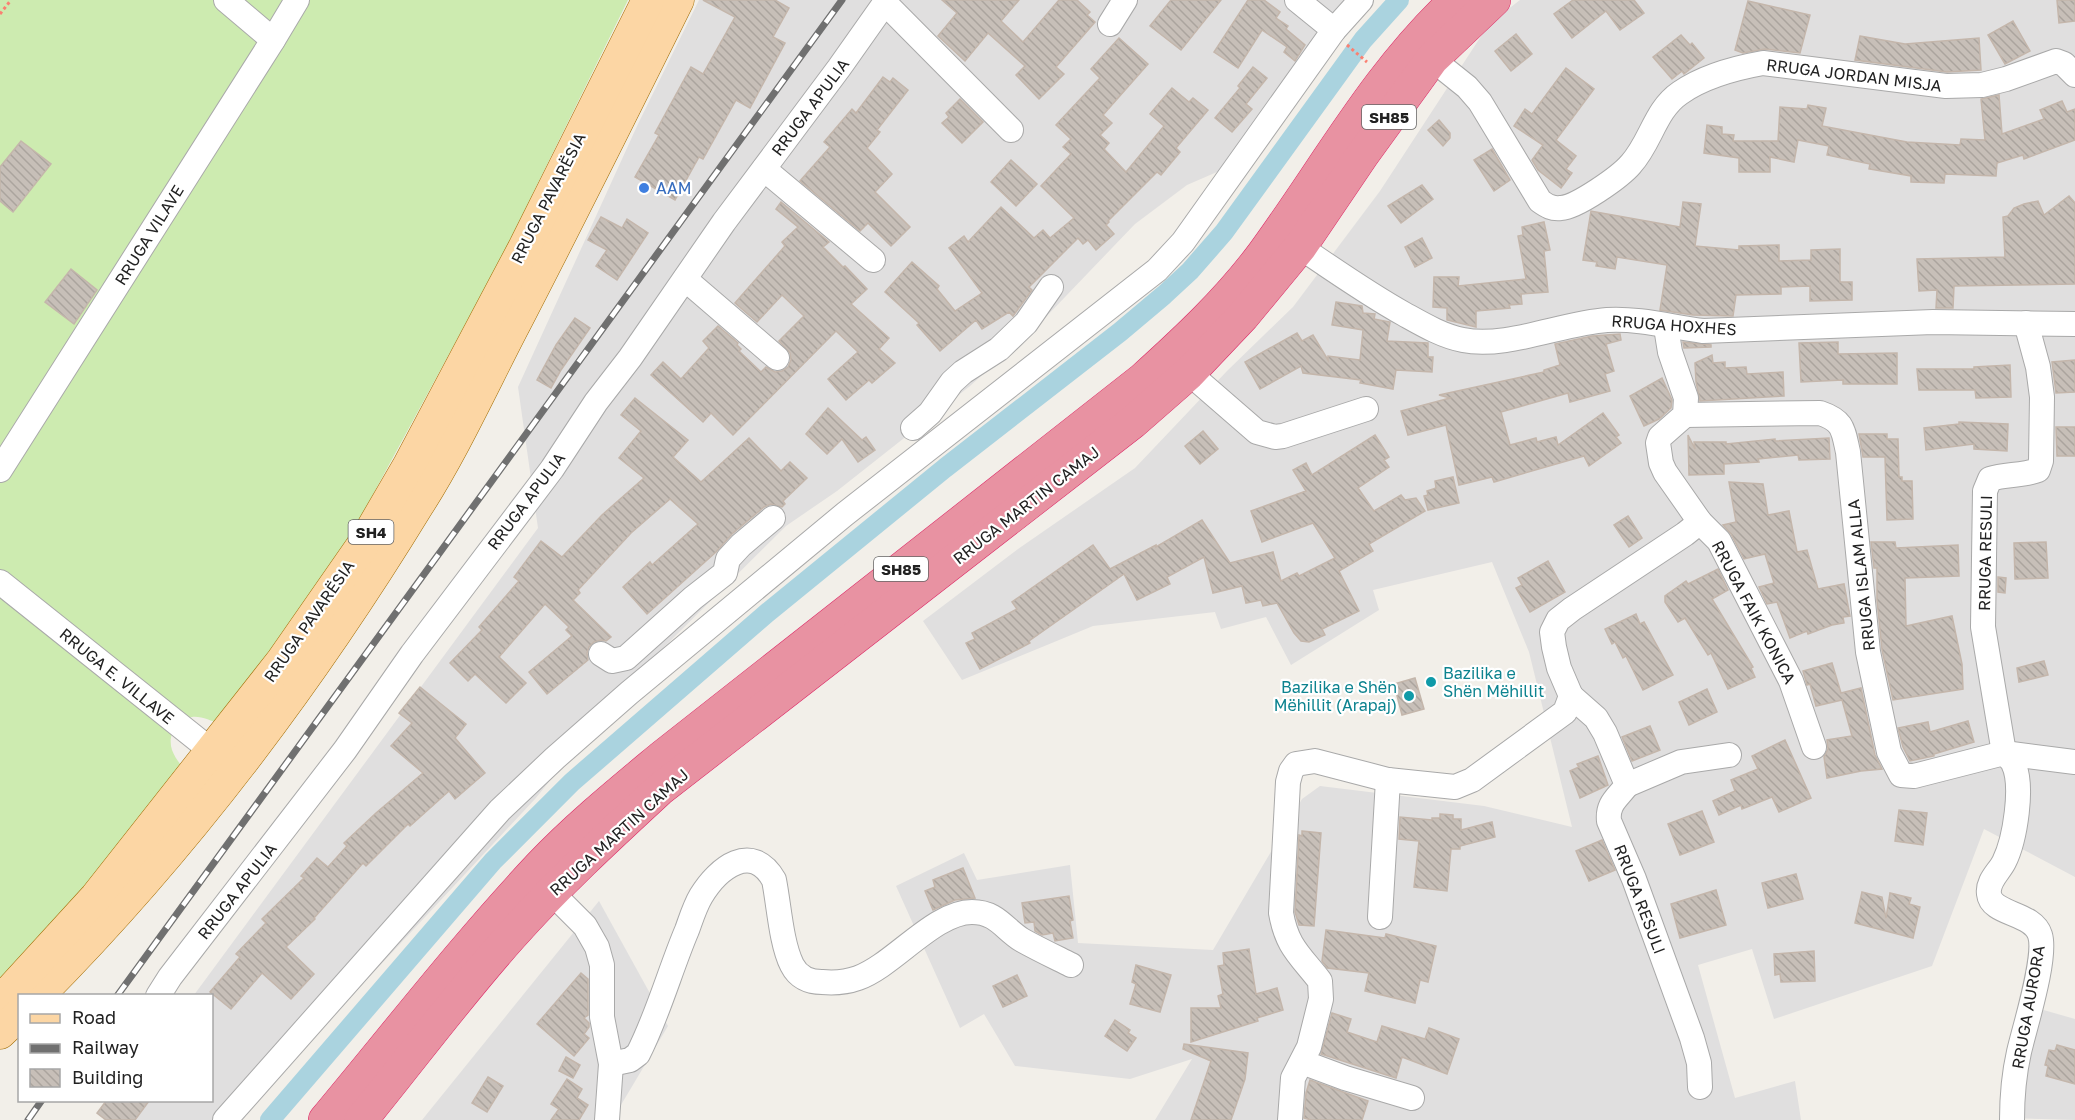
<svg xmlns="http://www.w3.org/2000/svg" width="2075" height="1120" font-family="'Golos Text',sans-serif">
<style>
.residential{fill:#e0dfdf}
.grass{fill:#cdebb0}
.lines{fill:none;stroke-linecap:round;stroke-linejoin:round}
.canal{stroke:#aad3df;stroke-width:20}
.building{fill:url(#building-back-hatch);stroke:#c4b6ab;stroke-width:1.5}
.minor-casing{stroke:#a9a9a9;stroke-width:26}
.major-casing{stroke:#a06b00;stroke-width:33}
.highway-casing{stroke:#dc2a67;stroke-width:34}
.path{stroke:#fa8072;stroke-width:3;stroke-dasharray:3 3;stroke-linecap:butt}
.minor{stroke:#fff;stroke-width:24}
.major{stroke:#fcd6a4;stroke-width:32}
.highway{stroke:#e892a2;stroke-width:33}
.rail-casing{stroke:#707070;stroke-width:7}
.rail{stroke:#fff;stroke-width:4.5;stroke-dasharray:14;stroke-linecap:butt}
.shop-dot{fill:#3f7fe0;stroke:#fff;stroke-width:2}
.culture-dot{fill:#0f9aa8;stroke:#fff;stroke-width:2}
.labels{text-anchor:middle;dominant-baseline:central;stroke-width:4.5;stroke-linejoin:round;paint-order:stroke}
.shield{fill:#fff;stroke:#646464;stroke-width:1.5}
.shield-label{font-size:15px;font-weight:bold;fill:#222}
.street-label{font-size:16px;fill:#222;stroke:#fff}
.shop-label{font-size:16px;fill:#366cbe;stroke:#fff;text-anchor:start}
.culture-label{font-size:16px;fill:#0d838f;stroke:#fff;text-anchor:start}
</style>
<defs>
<pattern id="building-back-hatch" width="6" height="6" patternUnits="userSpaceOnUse" patternTransform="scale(1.5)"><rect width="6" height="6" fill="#c7bfb8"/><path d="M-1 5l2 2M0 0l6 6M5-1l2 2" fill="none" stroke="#aba49e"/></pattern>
</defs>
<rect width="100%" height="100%" fill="#f2efe9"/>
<g class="residential">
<polygon points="699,0 1365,0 1256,155 1187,185 1135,224 1042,321 970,386 837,491 786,526 635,676 535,799 236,1120 103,1120 117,1101 212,1100 212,996 194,995 538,528 518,387 638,124"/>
<polygon points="1520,0 2075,0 2075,877 1984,829 1932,966 1774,1019 1752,949 1698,965 1735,1098 1795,1081 1801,1120 1155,1120 1192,1059 1130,1079 1015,1066 984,1014 960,1028 896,886 964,853 977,880 1070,865 1078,943 1213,950 1302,799 1320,786 1484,806 1572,827 1529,652 1492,562 1373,590 1379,610 1291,665 1266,617 1221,629 1215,612 1093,626 962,680 923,621 1018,549 1135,468 1227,371 1293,307 1380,191 1489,24"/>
<polygon points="599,901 668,1026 612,1120 422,1120"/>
<polygon points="2040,1009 2075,1019 2075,1120 2009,1118"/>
</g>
<path class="grass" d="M0,0H628L500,260L352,533L220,724C211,721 202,716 192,717C177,719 167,735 172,750C175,758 180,764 185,770L0,985Z"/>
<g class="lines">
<polyline class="canal" points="270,1120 493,861 572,782 767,613 945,468 1120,332 1164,295 1190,271 1224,232 1363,40 1399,0"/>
</g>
<g class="building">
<polygon points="703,0 775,0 789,8 773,37 785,43 750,108 736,100 703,159 699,157 675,200 635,177 659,135 655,133 691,67 703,74 735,17"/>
<polygon points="942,0 1019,0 1001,21 1023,42 1059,0 1077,0 1090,12 1087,15 1095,22 1056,67 1064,74 1039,99 1016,75 1025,66 988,33 965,61 938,36 957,13"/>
<polygon points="1171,0 1221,0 1181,50 1150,26"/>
<polygon points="1248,0 1264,0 1280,12 1276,18 1288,26 1286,29 1305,45 1295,61 1284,52 1287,47 1262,30 1238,68 1214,52"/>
<polygon points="1573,0 1634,0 1644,13 1620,30 1606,11 1572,38 1554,14"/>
<polygon points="2057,0 2075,0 2075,21 2059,23"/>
<polygon points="1748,1 1810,15 1800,53 1765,49 1743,53 1735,50"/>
<polygon points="2013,21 2030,51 2005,64 1988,35"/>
<polygon points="1516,34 1532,54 1511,71 1495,51"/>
<polygon points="1681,35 1690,45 1692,43 1704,58 1684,74 1682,71 1672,79 1653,57"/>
<polygon points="1860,36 1905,44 1979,38 1981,70 1947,72 1855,60"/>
<polygon points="1119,38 1148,64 1103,115 1112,123 1100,135 1109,143 1104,149 1126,172 1164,126 1150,114 1172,88 1189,102 1193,98 1208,110 1176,148 1180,152 1161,175 1157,172 1108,221 1109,222 1106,225 1114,234 1096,250 1088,240 1083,244 1078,238 1029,287 1032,290 1013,316 1009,312 982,329 976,320 940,351 917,325 919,323 885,292 912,262 939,286 937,289 955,311 982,293 949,248 964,236 968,242 1001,207 1034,238 1043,230 1050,238 1074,218 1041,186 1071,154 1063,147 1071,139 1056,125 1100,78 1091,69"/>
<polygon points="1253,67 1267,78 1246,104 1252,109 1232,132 1215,118 1240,88 1238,86"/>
<polygon points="1566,68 1594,89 1556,140 1576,156 1566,169 1572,173 1561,188 1538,170 1532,160 1543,145 1514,126 1525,109 1532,114"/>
<polygon points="883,77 890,82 893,78 908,90 877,130 880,132 867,148 892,174 875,192 910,227 891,246 868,223 860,231 800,181 830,147 824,142 852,109 856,113"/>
<polygon points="1999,95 2002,134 2044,119 2040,110 2062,101 2067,112 2075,109 2075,140 2024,159 2023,155 1997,163 1996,176 1945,174 1944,183 1911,182 1911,176 1869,169 1870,164 1827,155 1829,146 1798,140 1794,162 1770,157 1770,172 1739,172 1739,158 1704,153 1707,125 1722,127 1722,134 1734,135 1733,141 1778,141 1780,107 1807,109 1808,105 1826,108 1822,126 1907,142 1960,145 1961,139 1985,140 1981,99"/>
<polygon points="960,99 983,122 962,143 942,123 949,117 946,113"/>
<polygon points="1439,120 1450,133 1450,138 1443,146 1428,130"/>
<polygon points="21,141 51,164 13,212 0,201 0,167"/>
<polygon points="1492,149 1510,180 1494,191 1474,160"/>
<polygon points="1011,160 1037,184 1016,206 991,182"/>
<polygon points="1422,185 1433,199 1401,223 1388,206"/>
<polygon points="2069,196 2075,203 2075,284 1954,286 1953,308 1936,308 1937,290 1919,291 1917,259 2005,257 2003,217 2008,216 2014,208 2024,204 2038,201 2044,215"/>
<polygon points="781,202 829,242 823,247 843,267 845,266 867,289 851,304 889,338 879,349 895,363 872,383 869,380 846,400 828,379 858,352 836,331 733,435 711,413 703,422 651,375 663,362 681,379 709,348 703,341 718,326 738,343 737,345 741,349 739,351 761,372 766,367 775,372 782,371 788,367 791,360 790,353 779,341 804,316 782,295 757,322 735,303 785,246 782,242 798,227 776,209"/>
<polygon points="1683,202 1701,204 1695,246 1739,250 1739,246 1779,245 1779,261 1811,260 1811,250 1840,249 1840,282 1852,282 1852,300 1810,301 1810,286 1781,287 1781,294 1736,295 1733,316 1693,315 1660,310 1667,265 1617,257 1615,269 1596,266 1597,262 1583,260 1591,211 1680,227"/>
<polygon points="601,217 622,228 627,219 648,233 617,280 596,266 607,250 588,240"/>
<polygon points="1544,222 1550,250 1544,251 1548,292 1521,294 1522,304 1509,305 1510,308 1476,311 1476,327 1447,320 1447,308 1433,307 1434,277 1459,277 1458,286 1526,279 1518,236 1523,235 1522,227"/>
<polygon points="1422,238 1432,258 1415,267 1405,247"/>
<polygon points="71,269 97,290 74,324 45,302"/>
<polygon points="1336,302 1362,306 1363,313 1375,314 1374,319 1390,322 1387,341 1428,343 1428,357 1433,357 1432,372 1396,370 1393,389 1360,383 1361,380 1303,373 1301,366 1260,389 1245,362 1297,333 1302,341 1313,335 1328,360 1328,356 1360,360 1363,330 1332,325"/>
<polygon points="575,318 590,328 561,370 551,388 537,380 556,345"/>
<polygon points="1620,334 1621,340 1606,344 1614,371 1605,374 1610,391 1570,402 1568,393 1501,412 1510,445 1536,438 1537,442 1556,437 1558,445 1603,413 1619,435 1616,437 1621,443 1589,466 1584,456 1494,482 1492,477 1459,485 1446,425 1408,435 1401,411 1450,398 1439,395 1544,372 1544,370 1560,365 1555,344 1592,336"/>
<polygon points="1683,342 1711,345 1711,347 1684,348"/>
<polygon points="1838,342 1838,354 1897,353 1897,384 1843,384 1843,380 1801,382 1799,343"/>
<polygon points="1712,355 1713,363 1725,362 1725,368 1746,367 1747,374 1783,372 1784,396 1700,401 1696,382 1695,363"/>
<polygon points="2075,360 2075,392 2056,393 2052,362"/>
<polygon points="2010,365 2011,397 1976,398 1975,390 1919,390 1917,369 1974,369 1974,367"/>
<polygon points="1662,378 1672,400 1671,408 1659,419 1644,426 1630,396"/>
<polygon points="635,398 688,440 673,457 701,482 749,438 781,471 790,462 807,478 783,501 785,504 782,507 771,504 764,507 732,534 716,552 647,614 623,587 650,562 652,565 698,524 670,499 631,533 578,590 580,593 573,600 611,637 606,641 601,640 594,642 589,647 587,653 588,660 547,694 529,672 572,636 566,630 569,627 545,604 499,657 526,683 506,703 475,674 468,681 450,663 482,630 479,627 519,581 514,577 541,541 562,557 602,515 644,478 619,458 641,431 621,415"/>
<polygon points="828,408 862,440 866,437 875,450 858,462 842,439 827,454 806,434"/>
<polygon points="1959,422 2008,424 2007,451 1974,449 1974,444 1926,450 1924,428 1959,424"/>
<polygon points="2056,427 2075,427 2075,456 2057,456"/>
<polygon points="1203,431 1218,449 1200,464 1185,446"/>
<polygon points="1859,434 1887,434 1887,439 1898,439 1899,477 1902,477 1902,481 1912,481 1913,519 1887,520 1885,457 1863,457"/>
<polygon points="1375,435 1389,457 1384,460 1389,467 1358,488 1374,511 1401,495 1405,500 1416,498 1425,511 1369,544 1373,551 1339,571 1359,611 1322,629 1325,635 1309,642 1301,641 1294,633 1277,603 1263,606 1261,600 1246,603 1242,586 1213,593 1204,557 1167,577 1170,584 1137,600 1124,574 1029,641 1030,643 980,669 966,643 975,639 972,633 1017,609 1012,602 1093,545 1110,569 1156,545 1156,547 1202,520 1230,563 1273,552 1281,581 1297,573 1299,576 1335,558 1313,523 1262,542 1251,511 1306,491 1293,470 1306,463 1312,475"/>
<polygon points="1688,435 1695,449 1694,442 1726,442 1726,444 1775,439 1775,441 1829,438 1830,459 1799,460 1798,455 1758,459 1759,462 1724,464 1724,474 1689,475"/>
<polygon points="1453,477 1459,503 1428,510 1424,496 1428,495 1427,491 1436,488 1435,481"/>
<polygon points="1729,482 1763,484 1768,515 1789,511 1797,552 1807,550 1818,589 1844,584 1850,616 1843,617 1844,623 1832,625 1808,634 1807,631 1790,638 1777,602 1767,604 1759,587 1774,583 1765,554 1744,559 1731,534 1723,525 1736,522"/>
<polygon points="1628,516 1642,538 1629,547 1614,525"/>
<polygon points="1871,542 1895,542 1896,548 1958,545 1959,576 1905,578 1906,626 1952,616 1962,664 1963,689 1893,700 1882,650 1877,600 1877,568 1874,568"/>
<polygon points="2046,542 2048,578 2015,579 2014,543"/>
<polygon points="1548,561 1565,592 1530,612 1516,588 1522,585 1518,578"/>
<polygon points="1718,569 1728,590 1712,599 1753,667 1751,668 1755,677 1728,689 1711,653 1708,655 1685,618 1678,622 1665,602 1665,596 1686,581 1688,584"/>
<polygon points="1998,577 2006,578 2005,593 1998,592"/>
<polygon points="1636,614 1640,624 1644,622 1673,675 1643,690 1626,656 1623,658 1615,642 1612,644 1605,629"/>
<polygon points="2044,661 2048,675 2019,682 2017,668"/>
<polygon points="1832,663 1841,693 1861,688 1875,755 1882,769 1861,771 1827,778 1824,757 1828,749 1827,740 1852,736 1842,700 1816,706 1810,684 1807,685 1803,671"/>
<polygon points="1415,678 1424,709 1402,715 1394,684"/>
<polygon points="420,687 466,724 455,738 485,773 455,799 449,791 410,826 408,824 366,866 363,863 314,918 315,919 286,947 314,974 291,999 262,973 231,1009 210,992 240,957 236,954 266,923 262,919 304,878 301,876 317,858 328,867 347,846 344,843 376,813 423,773 391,746 412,723 399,713"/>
<polygon points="1707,689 1717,712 1689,725 1679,702"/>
<polygon points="1968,721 1974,742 1934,754 1934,756 1910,761 1903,747 1898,728 1928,722 1930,732"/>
<polygon points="1650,726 1660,750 1632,761 1622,737"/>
<polygon points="1785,740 1811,798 1779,812 1772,797 1742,809 1741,805 1719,815 1713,801 1735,791 1731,780 1758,769 1752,756"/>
<polygon points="1598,756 1608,785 1580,798 1570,771 1579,767 1577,764"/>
<polygon points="1899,810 1927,813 1923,845 1895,841"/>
<polygon points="1702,811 1714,842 1680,855 1668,824"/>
<polygon points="1440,814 1453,815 1453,819 1461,819 1461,830 1492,822 1495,837 1460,846 1460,849 1451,849 1447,891 1414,887 1419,841 1399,839 1400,817 1432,820 1432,818 1440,818"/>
<polygon points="1302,831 1321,833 1314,926 1299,925 1295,912 1299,835 1302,836"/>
<polygon points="1602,840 1615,870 1589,881 1576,851"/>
<polygon points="963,868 975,898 955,900 933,910 925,891 935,887 933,880"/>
<polygon points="1796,874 1803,899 1768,908 1762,883"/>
<polygon points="1716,890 1726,925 1680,938 1671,904"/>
<polygon points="1862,892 1882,897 1886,918 1890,893 1911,898 1909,904 1920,907 1913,938 1855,923"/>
<polygon points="1069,896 1073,920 1070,921 1073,938 1055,941 1053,933 1042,935 1035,931 1034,922 1025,923 1022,903"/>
<polygon points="1326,930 1385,938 1386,934 1436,946 1428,982 1420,980 1415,1003 1365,991 1369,973 1327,968 1322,961"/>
<polygon points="1249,949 1256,994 1277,988 1283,1010 1257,1018 1258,1021 1191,1042 1191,1008 1221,1008 1218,996 1223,994 1218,966 1224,965 1223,953"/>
<polygon points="1814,951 1815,981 1781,982 1780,974 1775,975 1774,954"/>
<polygon points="1136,965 1171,975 1160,1012 1130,1004 1136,984 1132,982"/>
<polygon points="581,973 588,979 588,1015 584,1018 589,1023 589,1027 584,1034 589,1038 574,1056 537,1024"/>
<polygon points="1017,975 1027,996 1003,1007 993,986"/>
<polygon points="1332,1013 1351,1019 1347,1032 1377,1042 1382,1026 1425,1039 1429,1028 1459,1039 1447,1074 1402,1057 1396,1078 1321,1054"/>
<polygon points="1115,1020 1130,1030 1128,1033 1136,1038 1127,1051 1105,1036"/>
<polygon points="1184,1044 1248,1053 1245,1079 1231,1120 1191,1120 1211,1061 1183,1049"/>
<polygon points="2057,1045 2075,1050 2075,1084 2046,1076 2048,1066 2045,1065 2049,1050 2055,1051"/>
<polygon points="566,1057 580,1065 573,1078 559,1071"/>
<polygon points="488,1077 503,1086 487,1112 472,1103"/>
<polygon points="567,1079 582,1089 577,1098 588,1105 579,1120 551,1120 559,1109 551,1104"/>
<polygon points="1310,1080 1368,1101 1362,1120 1311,1120 1304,1118 1306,1093"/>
<polygon points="106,1101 149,1101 135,1120 106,1120 97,1113"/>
</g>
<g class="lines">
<defs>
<g id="minor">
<polyline points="226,0 273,40"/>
<polyline points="1297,0 1334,30"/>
<polyline points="885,3 1011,130"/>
<polyline points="1110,24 1125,0"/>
<path d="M1432,59L1467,87L1480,102L1540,201C1547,206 1552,209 1561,208C1577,207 1620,177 1631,164C1651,142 1655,110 1680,93C1704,76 1735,68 1763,63L1946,86L1982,85L2006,79L2056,61L2064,64L2075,75"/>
<polyline points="764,169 873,260"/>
<path d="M1300,247C1334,270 1368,294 1404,314C1422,324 1442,336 1463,340C1505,349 1563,323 1607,320C1638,318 1672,327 1703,331L1933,322L2075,324"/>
<polyline points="685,279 777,358"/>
<polyline points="1666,327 1670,352 1686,398 1685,415 1660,437 1658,443 1661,463 1665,472 1700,522 1719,541 1791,681 1814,747"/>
<polyline points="1189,373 1257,432 1275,437 1283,436 1366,409"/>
<path d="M1685,415L1820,413C1844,421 1843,430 1848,452L1868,652L1889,752L1901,775L1914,776L2004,753L2075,762"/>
<polyline points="913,428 930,413 952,382 963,372 999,349 1026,323 1051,287"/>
<polyline points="0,470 273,40 297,0"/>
<polyline points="0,582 223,760"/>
<polyline points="601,654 612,661 626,658 693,598 725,573 728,559 741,545 773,518"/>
<path d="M1571,696L1596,718L1605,733L1627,785C1618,798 1607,803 1609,821L1634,879L1692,1038L1699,1063L1700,1087"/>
<path d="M2004,753L1983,627L1985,491L1990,479C2006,474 2022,476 2038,470L2041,461L2042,397L2038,367L2026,323"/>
<path d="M2004,753C2007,756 2011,759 2013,763C2024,785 2015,840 2004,862C1999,872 1987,881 1989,894C1991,915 2033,912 2040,935C2047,957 2025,1026 2019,1052C2014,1074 2012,1098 2012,1120"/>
<polyline points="1627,785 1681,762 1729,755"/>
<polyline points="551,892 585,926 597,947 602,965 602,1017 611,1064 607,1120"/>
<polyline points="1380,917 1388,780"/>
<polyline points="158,996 170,977 345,750 412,654 552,469 596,402 630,358 724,222 839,68 887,0"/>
<polyline points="1302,1062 1345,1078 1412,1098"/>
<path d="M611,1064L630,1060L638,1054C658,1015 670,970 687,930C691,919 695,906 701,896C718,868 752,841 774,880C779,905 781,943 792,965C798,977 809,982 822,982C833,983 847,982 858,978C894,965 934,912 972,912C997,912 1004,929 1022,940C1038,949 1055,957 1071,965"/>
<polyline points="225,1120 500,810 555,758 629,693 845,514 1157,270 1183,242 1334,30 1361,0"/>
<path d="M1290,1120L1293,1078L1309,1047L1321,999L1320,981C1300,955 1287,947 1281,913L1288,782L1291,771L1296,764L1315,761L1388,780L1455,787L1472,780L1565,712L1571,696L1559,668L1554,647L1552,632L1558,620L1572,609L1685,534L1700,522"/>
</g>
<g id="major">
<path d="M38,996C183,850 311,680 418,505C453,450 481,389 511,331C568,221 623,111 678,0"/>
<polyline points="0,1002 96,897 282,661 362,546 409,465 525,246 648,0"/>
<polyline points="0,1033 20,1014"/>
</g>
<g id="highway">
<path d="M325,1120C396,1035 464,947 540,866C577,827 620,792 662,757L1143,379C1186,340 1228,301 1263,254C1326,168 1377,73 1456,0"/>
<path d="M361,1120C411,1059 458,995 511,936C557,884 608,837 660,789L1133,422L1189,373L1243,316L1300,247L1363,154L1432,59L1494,0"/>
</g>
</defs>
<use href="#minor" class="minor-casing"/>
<use href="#major" class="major-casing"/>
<use href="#highway" class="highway-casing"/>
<g class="path">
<polyline points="0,14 11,0"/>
<polyline points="1347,45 1367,62"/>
</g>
<use href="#minor" class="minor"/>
<use href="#major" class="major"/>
<use href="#highway" class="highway"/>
<defs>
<g id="rail">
<polyline points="117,996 842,0"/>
<polyline points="28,1120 42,1100"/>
</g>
</defs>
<use href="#rail" class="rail-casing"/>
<use href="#rail" class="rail"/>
</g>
<circle class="shop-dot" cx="644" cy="188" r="6"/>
<g class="culture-dot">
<circle cx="1431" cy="682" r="6"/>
<circle cx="1409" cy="696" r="6"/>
</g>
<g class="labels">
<g class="shield">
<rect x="1362" y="105" width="54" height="24" rx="4.5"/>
<rect x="348.5" y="520" width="45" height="24" rx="4.5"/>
<rect x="874" y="557" width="54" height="24" rx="4.5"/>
</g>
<g class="shield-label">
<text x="1389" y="117">SH85</text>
<text x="371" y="532">SH4</text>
<text x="901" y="569">SH85</text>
</g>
<g class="street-label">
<text transform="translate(1854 75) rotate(7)">RRUGA JORDAN MISJA</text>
<text transform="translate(810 107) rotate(-53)">RRUGA APULIA</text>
<text transform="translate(548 198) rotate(-63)">RRUGA PAVARËSIA</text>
<text transform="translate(149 235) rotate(-58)">RRUGA VILAVE</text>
<text transform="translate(1674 325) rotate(4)">RRUGA HOXHES</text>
<text transform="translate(526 501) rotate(-53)">RRUGA APULIA</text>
<text transform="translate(1026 505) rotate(-38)">RRUGA MARTIN CAMAJ</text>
<text transform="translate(1985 553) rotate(-89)">RRUGA RESULI</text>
<text transform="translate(1861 575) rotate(-96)">RRUGA ISLAM ALLA</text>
<text transform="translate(1754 612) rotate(62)">RRUGA FAIK KONICA</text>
<text transform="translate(309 621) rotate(-55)">RRUGA PAVARËSIA</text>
<text transform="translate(117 676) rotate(39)">RRUGA E. VILLAVE</text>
<text transform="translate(619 832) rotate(-42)">RRUGA MARTIN CAMAJ</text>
<text transform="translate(237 891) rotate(-52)">RRUGA APULIA</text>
<text transform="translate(1640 899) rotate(69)">RRUGA RESULI</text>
<text transform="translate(2028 1007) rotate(-80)">RRUGA AURORA</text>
</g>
<g class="shop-label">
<text x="656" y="188">AAM</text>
</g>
<g class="culture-label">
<text x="1443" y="673">Bazilika e<tspan x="1443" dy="18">Shën Mëhillit</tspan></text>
<text x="1397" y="687" text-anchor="end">Bazilika e Shën<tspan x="1397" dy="18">Mëhillit (Arapaj)</tspan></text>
</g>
</g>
<rect x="18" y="994" width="195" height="108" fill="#ffffff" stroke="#a7a7a7" stroke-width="1.5"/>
<rect x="30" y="1014" width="30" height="9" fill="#fcd6a4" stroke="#a7a7a7" stroke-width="1.5"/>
<text x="72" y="1024" font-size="18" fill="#222222">Road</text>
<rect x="30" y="1044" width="30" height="9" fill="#707070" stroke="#a7a7a7" stroke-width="1.5"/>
<text x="72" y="1054" font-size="18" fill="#222222">Railway</text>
<rect x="30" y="1069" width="30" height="18" fill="url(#building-back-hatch)" stroke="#a7a7a7" stroke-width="1.5"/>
<text x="72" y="1084" font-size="18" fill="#222222">Building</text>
</svg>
